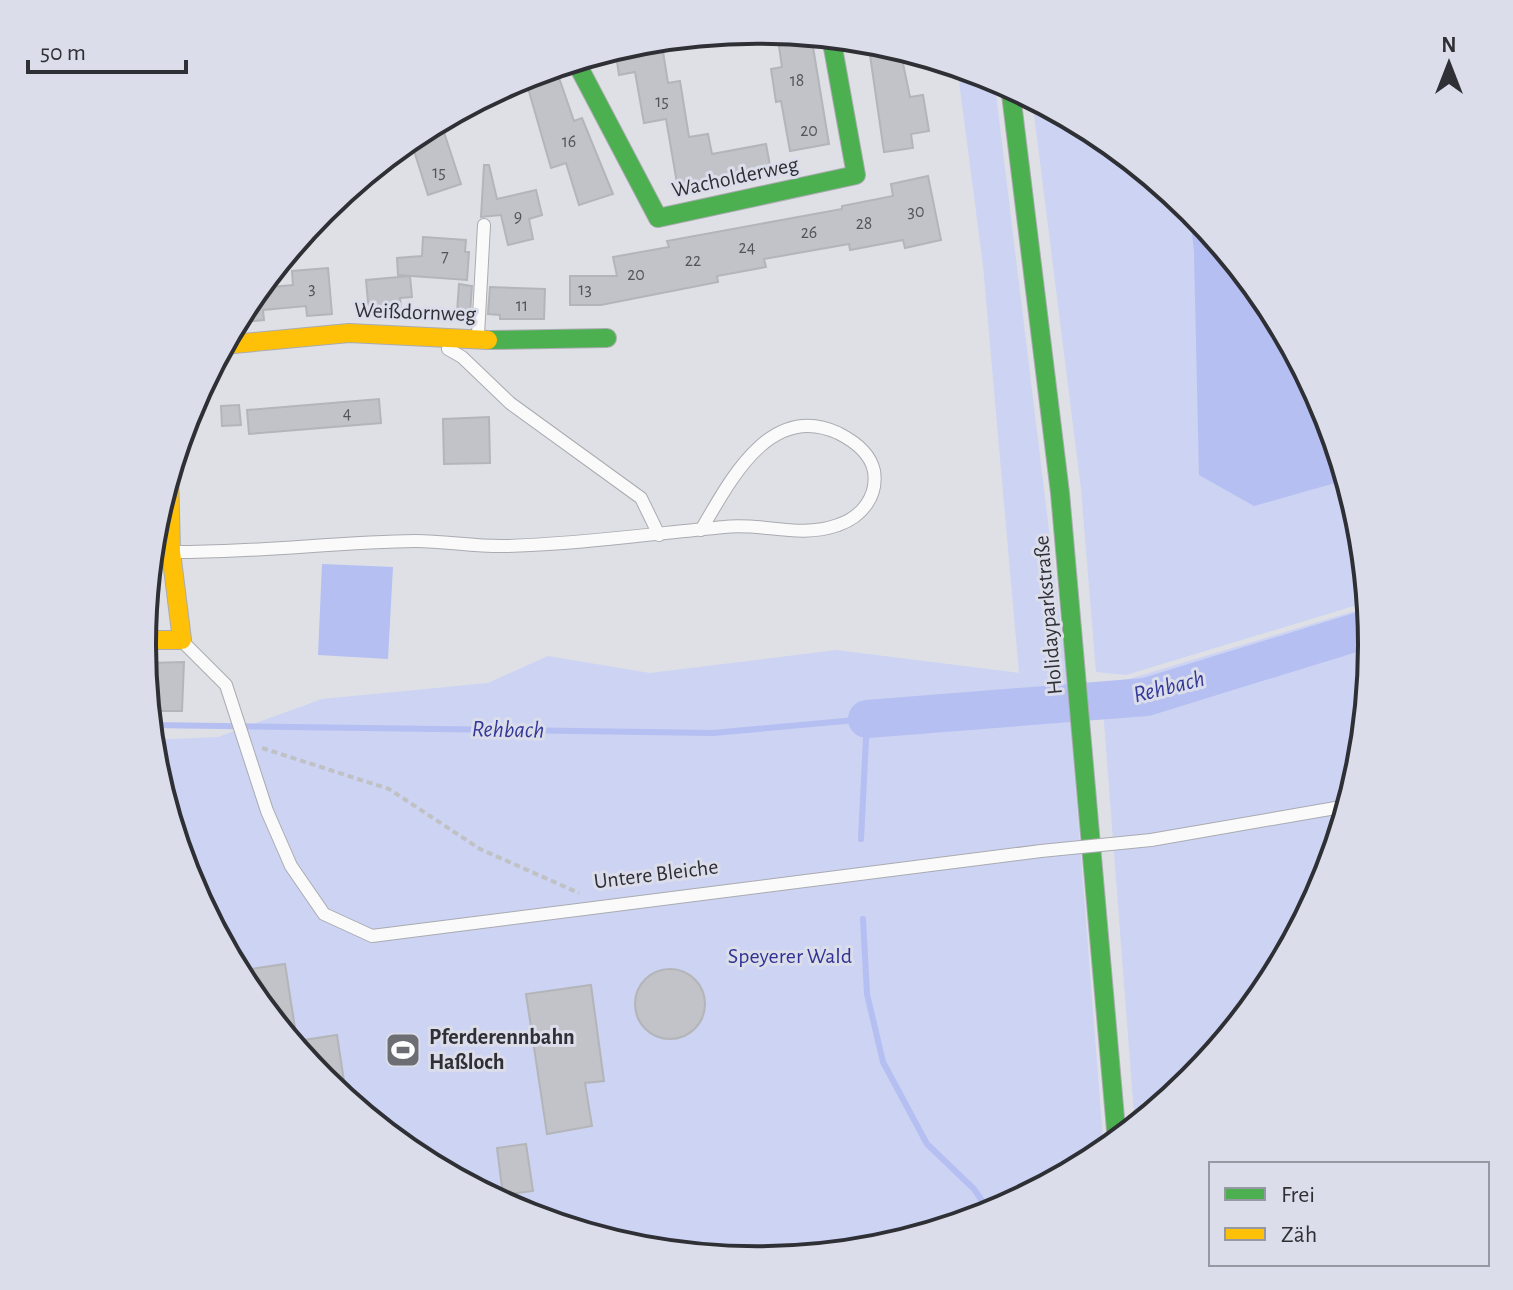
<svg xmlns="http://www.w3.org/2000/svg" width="1513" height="1290" font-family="'Alegreya Sans',sans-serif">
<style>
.green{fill:#ccd3f3}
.water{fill:#b5bff1}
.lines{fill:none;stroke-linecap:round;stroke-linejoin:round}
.stream{stroke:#b5bff1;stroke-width:6}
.river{stroke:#b5bff1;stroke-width:38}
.building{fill:#c1c3c8;stroke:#b3b5b9;stroke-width:2}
.lane-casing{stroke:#aaabb0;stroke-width:14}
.fast-casing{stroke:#aaabb0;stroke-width:20}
.slow-casing{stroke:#aaabb0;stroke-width:20}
.path{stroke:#c0c1c3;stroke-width:4;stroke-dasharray:6 4;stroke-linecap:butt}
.lane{stroke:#fafafb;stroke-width:12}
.fast{stroke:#4caf50;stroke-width:18}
.slow{stroke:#ffc107;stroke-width:18}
.lane-bridge-casing{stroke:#aaabb0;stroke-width:14;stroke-linecap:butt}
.lane-bridge{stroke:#fafafb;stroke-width:12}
.labels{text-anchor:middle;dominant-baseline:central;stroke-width:6;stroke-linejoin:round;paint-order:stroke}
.number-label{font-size:18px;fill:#54555a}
.street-label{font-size:22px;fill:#2f3035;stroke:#dbdeea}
.park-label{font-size:22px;fill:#313394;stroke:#dbdeea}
.poi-label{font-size:22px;font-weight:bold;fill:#2f3035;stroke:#dbdeea;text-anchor:start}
.water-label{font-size:24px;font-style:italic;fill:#35399a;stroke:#dbdeea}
.rim{fill:none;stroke:#2f3035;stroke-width:4}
</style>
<rect width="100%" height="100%" fill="#dee0e6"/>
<g class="green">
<polygon points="957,66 994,78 1067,678 1104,1152 991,1213 876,1248 756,1260 636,1248 521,1213 414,1156 321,1080 245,986 188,880 153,765 151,740 218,737 322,699 488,683 548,656 650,673 836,650 1019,673 983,265"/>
<polygon points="1032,98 1099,134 1189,208 1194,252 1254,505 1346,480 1360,525 1367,602 1126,675 1096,672 1081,489"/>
<path d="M1368,607C1384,773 1309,964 1191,1080C1174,1097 1153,1111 1135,1127L1101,683L1129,679Z"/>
</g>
<g class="water">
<polygon points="1189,208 1268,304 1325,410 1346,480 1254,506 1199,475 1194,252"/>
<polygon points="322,564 393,567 388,659 318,655"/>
</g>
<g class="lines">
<g class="stream">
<polyline points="149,725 713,733 867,719 861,839"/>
<polyline points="863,919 867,994 883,1062 927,1144 974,1189 991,1214"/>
</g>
<polyline class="river" points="867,719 1146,697 1370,628"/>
</g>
<g class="building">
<polygon points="777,32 811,35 829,144 790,151 781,101 776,102 771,69 782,67"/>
<polygon points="661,39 668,83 680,81 689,137 708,134 712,154 766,144 771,171 678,189 666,119 644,123 635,72 619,75 615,48"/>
<polygon points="868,41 900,49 910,97 923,95 929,131 911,134 913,148 884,152"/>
<polygon points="557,72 574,121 582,118 613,194 579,205 566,163 551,168 526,81"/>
<polygon points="440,120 461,184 428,195 410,138"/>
<polygon points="484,165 489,165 497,199 536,190 542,215 529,219 533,239 508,245 501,215 481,217"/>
<polygon points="928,176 941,240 905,248 903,240 850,250 849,244 764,259 766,267 717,276 718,282 601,305 570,305 570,276 617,276 613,257 669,247 667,241 842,209 842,206 893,196 891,184"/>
<polygon points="423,237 466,240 465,252 469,252 467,280 398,275 397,258 422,256"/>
<polygon points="328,268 332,314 307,316 306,306 263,310 264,320 235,323 260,285 261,288 293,285 292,271"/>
<polygon points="410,276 412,297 400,298 402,314 369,313 366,280"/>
<polygon points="459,284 472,286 470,313 457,312"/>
<polygon points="490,287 545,289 544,319 500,319 500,315 488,314"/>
<polygon points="379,399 381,423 249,434 247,410"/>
<polygon points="239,405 241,425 222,426 221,406"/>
<polygon points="489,417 490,463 444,464 443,419"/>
<polygon points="184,662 182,711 157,711 157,694 147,694 147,663"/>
<polygon points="285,964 297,1041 337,1035 347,1101 321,1080 245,986 243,970"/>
<circle cx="670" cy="1004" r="35"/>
<polygon points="591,985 604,1081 585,1083 592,1126 547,1134 526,994"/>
<polygon points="526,1144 533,1191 503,1195 497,1148"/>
</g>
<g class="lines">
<defs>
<g id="lane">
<polyline points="478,335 484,225"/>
<polyline points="448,349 462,357 510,403 641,498 659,535"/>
<path d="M174,552C255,553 335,542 416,541C446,541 476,547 507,546C579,544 651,534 724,527C762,522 799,539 838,525C862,517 878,496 874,471C870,452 854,441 838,433C769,401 729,483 701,530"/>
<polyline points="184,643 226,685 267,811 291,866 324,914 372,936 1041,851"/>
<polyline points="1151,840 1347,806"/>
</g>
<g id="fast">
<polyline points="575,60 658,218 856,175 831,37"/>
<polyline points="1010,86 1060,493 1117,1141"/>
<polyline points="488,340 607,338"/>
</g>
<g id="slow">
<polyline points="223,345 349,333 488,340"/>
<polyline points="142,640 182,640 171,552 169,473"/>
</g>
</defs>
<use href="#lane" class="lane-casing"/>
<use href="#fast" class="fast-casing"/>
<use href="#slow" class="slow-casing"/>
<polyline class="path" points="262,748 389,789 480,849 579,893"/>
<use href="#lane" class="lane"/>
<use href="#fast" class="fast"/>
<use href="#slow" class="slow"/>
<defs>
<polyline id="lane-bridge" points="1041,851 1151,840"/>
</defs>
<use href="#lane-bridge" class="lane-bridge-casing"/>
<use href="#lane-bridge" class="lane-bridge"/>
</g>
<defs>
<symbol id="stadium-square" viewBox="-11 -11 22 22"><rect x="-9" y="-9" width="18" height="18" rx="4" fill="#6c6e73" stroke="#dbdeea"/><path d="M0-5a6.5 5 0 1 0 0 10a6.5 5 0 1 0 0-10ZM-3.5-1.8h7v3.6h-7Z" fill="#fff"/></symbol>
</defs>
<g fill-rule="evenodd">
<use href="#stadium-square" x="383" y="1030" width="40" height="40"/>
</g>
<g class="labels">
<g class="number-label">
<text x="797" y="81">18</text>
<text x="662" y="102">15</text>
<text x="809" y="131">20</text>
<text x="569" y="142">16</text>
<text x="439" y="173">15</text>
<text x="916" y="212">30</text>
<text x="518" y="217">9</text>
<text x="864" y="224">28</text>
<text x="809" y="233">26</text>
<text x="747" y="248">24</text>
<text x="445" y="257">7</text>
<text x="693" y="261">22</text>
<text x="636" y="275">20</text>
<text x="312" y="289">3</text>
<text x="585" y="290">13</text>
<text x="522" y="306">11</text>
<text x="347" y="414">4</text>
</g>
<g class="street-label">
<text transform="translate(735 177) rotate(-12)">Wacholderweg</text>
<text transform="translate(415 312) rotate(2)">Weißdornweg</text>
<text transform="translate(1048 615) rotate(-95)">Holidayparkstraße</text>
<text transform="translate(656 874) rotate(-7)">Untere Bleiche</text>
</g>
<g class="park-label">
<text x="790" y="956">Speyerer Wald</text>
</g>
<g class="poi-label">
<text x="429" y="1037">Pferderennbahn<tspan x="429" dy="25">Haßloch</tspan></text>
</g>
<g class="water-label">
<text transform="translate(1169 687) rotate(-14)">Rehbach</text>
<text transform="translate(508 730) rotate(1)">Rehbach</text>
</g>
</g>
<path d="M0 0H1513V1290H0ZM156 645a601 601 0 1 1 1202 0a601 601 0 1 1-1202 0Z" fill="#dbdeea" fill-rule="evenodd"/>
<path class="rim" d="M156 645a601 601 0 1 1 1202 0a601 601 0 1 1-1202 0Z"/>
<rect x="1209" y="1162" width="280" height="104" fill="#dbdeea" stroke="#9698a2" stroke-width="2"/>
<rect x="1225" y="1188" width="40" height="12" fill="#4caf50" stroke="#9698a2" stroke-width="2"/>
<text x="1281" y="1202" font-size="24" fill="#2f3035">Frei</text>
<rect x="1225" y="1228" width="40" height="12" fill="#ffc107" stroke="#9698a2" stroke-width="2"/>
<text x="1281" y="1242" font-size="24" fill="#2f3035">Zäh</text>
<g transform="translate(1449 64)" stroke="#dbdeea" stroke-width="6" paint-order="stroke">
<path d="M0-6L14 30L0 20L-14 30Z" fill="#2f3035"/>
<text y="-12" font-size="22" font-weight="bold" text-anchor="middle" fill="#2f3035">N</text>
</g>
<path d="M28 60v12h158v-12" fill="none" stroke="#2f3035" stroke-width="4"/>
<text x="40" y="60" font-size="24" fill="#2f3035" stroke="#dbdeea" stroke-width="6" paint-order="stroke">50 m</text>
</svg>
